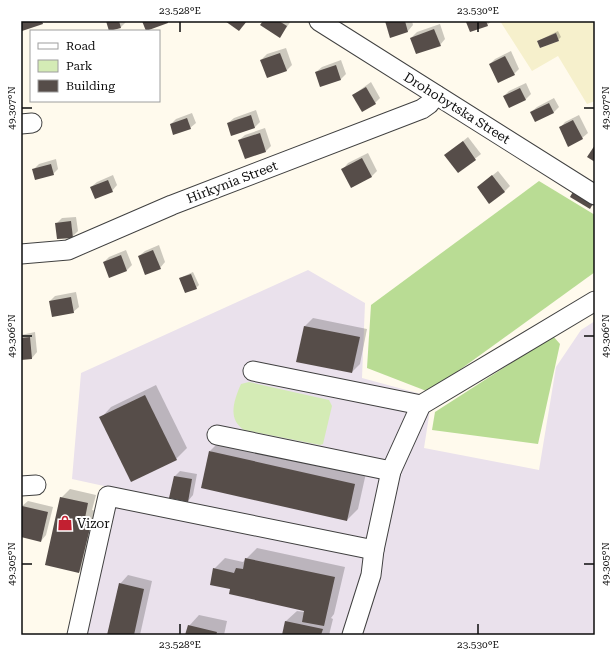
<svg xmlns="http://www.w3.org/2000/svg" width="616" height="656" font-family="'Roboto Serif',serif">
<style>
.industrial{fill:#eae1ec}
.farmland{fill:#f6f0cc;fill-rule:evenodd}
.green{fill:#d4ebb5}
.forest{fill:#b9dc94}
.shadow{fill:#0003}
.building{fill:#564d49}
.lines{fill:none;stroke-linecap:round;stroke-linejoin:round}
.minor-casing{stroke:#404040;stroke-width:21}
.minor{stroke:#fff;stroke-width:19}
.ticks{fill:none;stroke:#0d0d0d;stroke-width:1.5}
.labels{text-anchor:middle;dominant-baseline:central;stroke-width:4;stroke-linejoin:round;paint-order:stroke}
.street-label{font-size:13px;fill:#0d0d0d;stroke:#fff}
.poi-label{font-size:13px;fill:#0d0d0d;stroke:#fff;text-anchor:start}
.neatline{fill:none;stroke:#0d0d0d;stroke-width:1.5}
.ticks-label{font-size:10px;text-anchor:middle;fill:#0d0d0d}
</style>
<rect width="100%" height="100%" fill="#fffaed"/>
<polygon class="industrial" points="308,270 365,303 362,378 432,397 424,448 539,470 556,367 581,330 595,321 595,635 69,635 78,592 104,486 72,479 81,373"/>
<path class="farmland" d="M500,21H595V101L587,104L558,56L532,71ZM556,33L559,41L540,48L537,41Z"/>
<path class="green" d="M249,382L329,400L332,406L323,444L320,445L244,430C227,419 234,400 241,384Z"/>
<g class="forest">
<polygon points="539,181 595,215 595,272 429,392 367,368 371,305"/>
<polygon points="553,336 560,344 538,444 432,430 435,412"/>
</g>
<g class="shadow">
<polygon points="107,21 126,21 126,22 121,27 110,31"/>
<polygon points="264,21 291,21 280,37"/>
<polygon points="386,21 412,21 413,25 408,31 391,36"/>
<polygon points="468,21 492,21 487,25 470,31"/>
<polygon points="440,24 445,39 440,45 411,38 417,32"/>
<polygon points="558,31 561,37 558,40 538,41"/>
<polygon points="286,48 292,65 286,71 261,60 267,54"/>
<polygon points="511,51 519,69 514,74 490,64 495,59"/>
<polygon points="341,60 346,74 341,79 316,72 322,67"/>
<polygon points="371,82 380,98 375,103 353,95"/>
<polygon points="526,83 531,94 526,99 509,107 504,96 509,91"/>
<polygon points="554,98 559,107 553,113 531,112 537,107"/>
<polygon points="256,110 260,122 255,127 232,135 228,123 234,118"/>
<polygon points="192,113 196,123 190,128 171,124 176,119"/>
<polygon points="579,115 588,133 582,138 560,128 565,122"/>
<polygon points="265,128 271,146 266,151 239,140 245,135"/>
<polygon points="468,137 481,154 458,172 446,155"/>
<polygon points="368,153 377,171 372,176 352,187 343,169 348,163"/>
<polygon points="56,159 58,169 53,174 33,170 39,164"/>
<polygon points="498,171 510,186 504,192 478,187"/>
<polygon points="113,175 117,185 112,191 91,187 97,182"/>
<polygon points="76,217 78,231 72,237 56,224 62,218"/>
<polygon points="159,245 165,262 160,268 139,256 145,251"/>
<polygon points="126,250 132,265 127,270 104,262 109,257"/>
<polygon points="193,272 199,285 196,288 180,278"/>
<polygon points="76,292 79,307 73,312 50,301 55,296"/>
<polygon points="313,318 367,329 360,364 352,372 297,361 305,326"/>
<polygon points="35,332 37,352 32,358 21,359 21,335"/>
<polygon points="156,385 187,448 176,459 101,418 111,407"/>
<polygon points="221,440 366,473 358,509 347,520 210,451"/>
<polygon points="180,471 197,474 193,495 188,501 175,476"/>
<polygon points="70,489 96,495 92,510 100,512 87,564 79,572 61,498"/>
<polygon points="28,501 53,507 46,535 41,541 21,536 21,512 22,506"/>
<polygon points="257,548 345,567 334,614 331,618 333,619 329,635 283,635 286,621 297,611 305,612 305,610 231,589 214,569 225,558 243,562"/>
<polygon points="128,575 152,581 140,635 108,635 120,584"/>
<polygon points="199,615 227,621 224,635 186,635 189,626"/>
</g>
<g class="building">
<polygon points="21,21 42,21 43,24 22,31"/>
<polygon points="106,21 119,21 121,28 109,31"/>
<polygon points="142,21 168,21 168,23 146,31"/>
<polygon points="225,21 247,21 239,31"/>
<polygon points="263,21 279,21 287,26 280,38 260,25"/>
<polygon points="385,21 405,21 408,32 390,38"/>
<polygon points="486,21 488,26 470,32 466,22"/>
<polygon points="434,29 441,46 416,54 410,38"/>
<polygon points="556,33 559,41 540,48 537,41"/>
<polygon points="280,53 287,71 267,78 260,60"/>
<polygon points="505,56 515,75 498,83 489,64"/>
<polygon points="336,65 341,80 320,87 315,72"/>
<polygon points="366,87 376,104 362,112 352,95"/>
<polygon points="520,88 526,100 509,108 503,96"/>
<polygon points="549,103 554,113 535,122 530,112"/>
<polygon points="251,115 255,128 231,136 227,123"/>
<polygon points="187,118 191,129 173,135 170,124"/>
<polygon points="573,120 583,139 568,147 559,127"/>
<polygon points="260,133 266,152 245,159 238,140"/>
<polygon points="463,141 476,160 458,173 444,155"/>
<polygon points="595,145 595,162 587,157"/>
<polygon points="362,158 372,177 351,188 341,169"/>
<polygon points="51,164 54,175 35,180 32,169"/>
<polygon points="492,175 505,192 489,204 477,187"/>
<polygon points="108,180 113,192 95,199 90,187"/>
<polygon points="574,190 594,202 590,209 570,197"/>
<polygon points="71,221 73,238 57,239 55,223"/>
<polygon points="153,250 161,269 145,275 138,256"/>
<polygon points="121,255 127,271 109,278 103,262"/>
<polygon points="191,274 197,289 185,293 179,278"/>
<polygon points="71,297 74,313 52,317 49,301"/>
<polygon points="304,326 360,337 352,373 296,362"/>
<polygon points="30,337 32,359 21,360 21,338"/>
<polygon points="145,395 177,460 131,482 99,417"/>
<polygon points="209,451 355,484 347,521 201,488"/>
<polygon points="174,476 192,479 188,502 169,498"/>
<polygon points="60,497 88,503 85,518 92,520 79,573 45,565"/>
<polygon points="22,506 48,512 41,542 21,537"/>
<polygon points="245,558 335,577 324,626 302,622 304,611 229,594 230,589 210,585 213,568 234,573 236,568 243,569"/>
<polygon points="119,583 144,589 134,635 107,635"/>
<polygon points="285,621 323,629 321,635 282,635"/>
<polygon points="188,625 217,632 216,635 185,635"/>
</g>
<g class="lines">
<defs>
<g id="minor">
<polyline points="319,21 595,195"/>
<polyline points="21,124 32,123"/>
<polyline points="21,254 68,250 172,205 422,109 429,104 436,95"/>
<polyline points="253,371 421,405"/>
<polyline points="217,435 391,471"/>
<polyline points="21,486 36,485"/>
<polyline points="77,635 108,496 374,550"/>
<polyline points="352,635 371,575 374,550 391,471 421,405 595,301"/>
</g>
</defs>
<use href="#minor" class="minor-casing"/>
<use href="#minor" class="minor"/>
</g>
<path class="ticks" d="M180,22V32M478,22V32M22,108H32M584,108H594M22,336H32M584,336H594M22,564H32M584,564H594M180,624V634M478,624V634"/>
<defs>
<symbol id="shop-bare" viewBox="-9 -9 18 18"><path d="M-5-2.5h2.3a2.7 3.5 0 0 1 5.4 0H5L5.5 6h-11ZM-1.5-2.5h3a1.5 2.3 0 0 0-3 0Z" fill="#c22031" stroke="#fff" stroke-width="2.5" paint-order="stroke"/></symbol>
</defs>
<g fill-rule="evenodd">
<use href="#shop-bare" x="54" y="512" width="22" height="22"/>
</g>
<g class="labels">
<g class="street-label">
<text transform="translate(457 108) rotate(32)">Drohobytska Street</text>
<text transform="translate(232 182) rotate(-21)">Hirkynia Street</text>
</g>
<g class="poi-label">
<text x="77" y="523">Vizor</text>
</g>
</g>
<rect width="616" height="656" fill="none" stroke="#ffffff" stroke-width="44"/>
<rect x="30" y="30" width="130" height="72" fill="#ffffff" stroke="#9e9e9e"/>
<rect x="38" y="43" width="20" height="6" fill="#ffffff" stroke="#9e9e9e"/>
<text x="66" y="50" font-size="12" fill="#0d0d0d">Road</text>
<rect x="38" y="60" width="20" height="12" fill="#d4ebb5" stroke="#9e9e9e"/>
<text x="66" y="70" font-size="12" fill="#0d0d0d">Park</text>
<rect x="38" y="80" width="20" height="12" fill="#564d49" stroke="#9e9e9e"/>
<text x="66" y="90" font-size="12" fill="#0d0d0d">Building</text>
<rect x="22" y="22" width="572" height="612" class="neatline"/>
<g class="ticks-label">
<text x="180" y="14">23.528°E</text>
<text x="478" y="14">23.530°E</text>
<text transform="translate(11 108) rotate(-90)" y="4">49.307°N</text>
<text transform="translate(605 108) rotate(-90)" y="4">49.307°N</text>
<text transform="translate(11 336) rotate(-90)" y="4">49.306°N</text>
<text transform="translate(605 336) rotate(-90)" y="4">49.306°N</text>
<text transform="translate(11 564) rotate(-90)" y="4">49.305°N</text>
<text transform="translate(605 564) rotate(-90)" y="4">49.305°N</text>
<text x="180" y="648">23.528°E</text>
<text x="478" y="648">23.530°E</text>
</g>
</svg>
